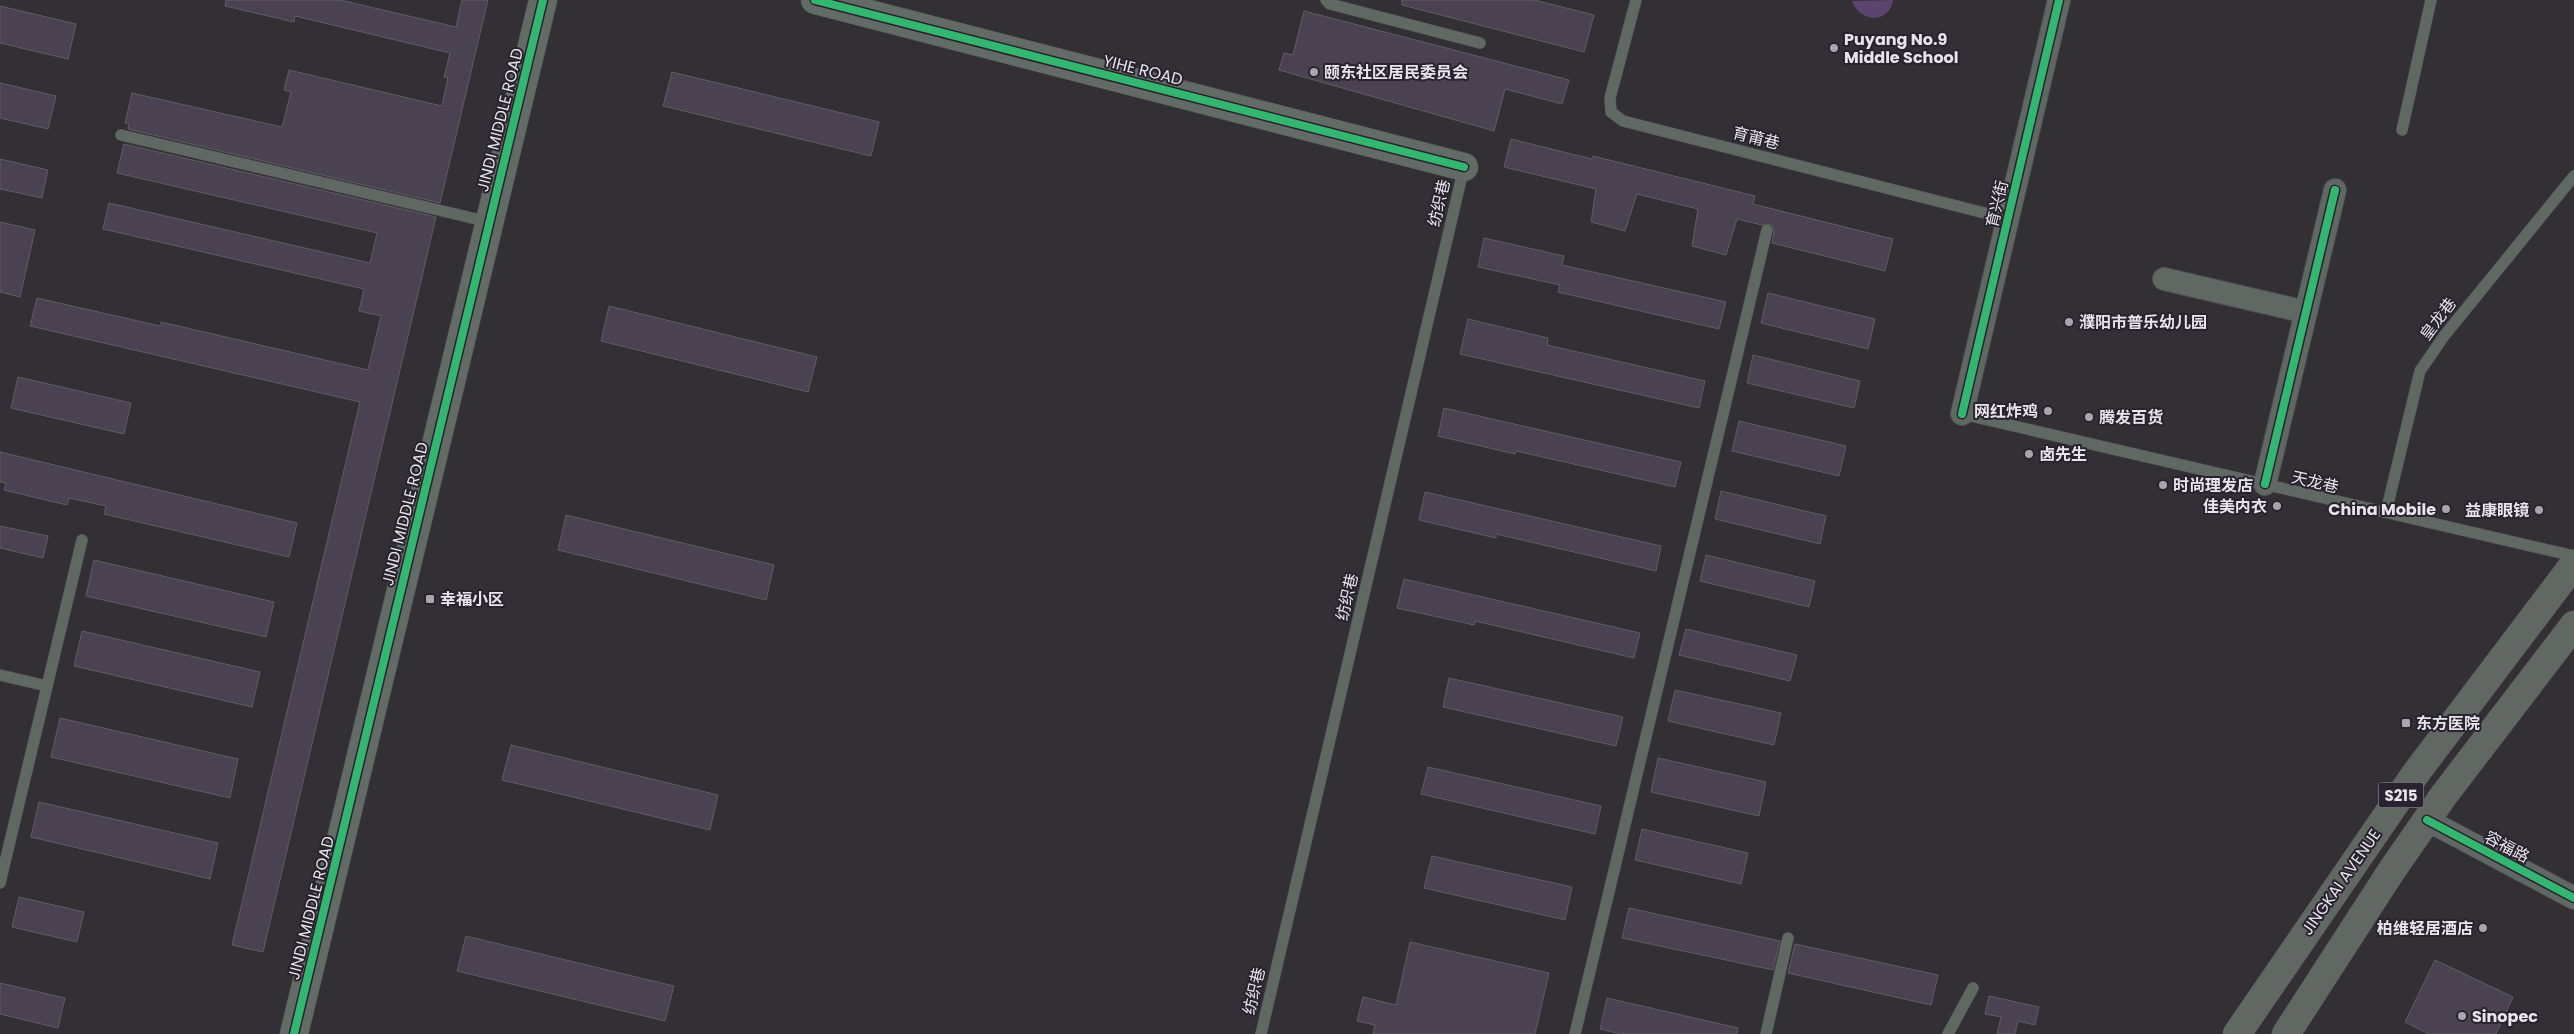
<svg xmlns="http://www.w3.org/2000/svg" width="2574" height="1034" font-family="Poppins,'Noto Sans SC',sans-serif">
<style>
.green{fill:#5b456f}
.building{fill:#4a4251;stroke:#5f5d62}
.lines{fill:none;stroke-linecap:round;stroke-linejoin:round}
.lane-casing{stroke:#4f4e51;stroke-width:12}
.street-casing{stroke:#4f4e51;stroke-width:24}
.secondary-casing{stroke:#4f4e51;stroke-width:29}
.primary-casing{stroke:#4f4e51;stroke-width:29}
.lane{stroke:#606863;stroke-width:11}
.street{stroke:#606863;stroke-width:22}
.secondary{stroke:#626b65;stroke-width:28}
.primary{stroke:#616864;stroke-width:28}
.cycleway-casing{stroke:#28232e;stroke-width:11}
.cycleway{stroke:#33b770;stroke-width:8}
.poi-dot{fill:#a8a5ab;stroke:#28232e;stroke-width:2}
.labels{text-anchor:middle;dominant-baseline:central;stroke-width:4;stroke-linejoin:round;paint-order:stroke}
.shield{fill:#28232e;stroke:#aeaab2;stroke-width:1}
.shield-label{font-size:15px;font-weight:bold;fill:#e8e4eb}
.poi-label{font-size:16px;font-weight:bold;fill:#e8e4eb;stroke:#28232e;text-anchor:start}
.street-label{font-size:16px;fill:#e8e4eb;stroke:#28232e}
</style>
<rect width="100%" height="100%" fill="#323035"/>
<path class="green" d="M1893,0C1889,25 1859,22 1852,1Z"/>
<g class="building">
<polygon points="226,0 340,0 456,27 462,0 488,0 440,203 128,129 129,124 125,123 132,93 282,127 291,92 284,90 289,70 442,106 448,77 444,77 450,53 295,16 294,22 225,6"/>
<polygon points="1402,0 1534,0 1594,15 1584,52 1402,5"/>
<polygon points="0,6 76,24 68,59 0,43"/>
<polygon points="1304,11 1569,80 1562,104 1505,89 1494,131 1279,70 1284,53 1293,55"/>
<polygon points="672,72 879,122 871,156 663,106"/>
<polygon points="0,83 56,96 48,129 0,118"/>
<polygon points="1511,139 1592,159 1593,156 1755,196 1753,204 1893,239 1885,271 1772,243 1774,231 1772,224 1762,225 1737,219 1726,255 1692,246 1698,209 1637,194 1625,231 1591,222 1596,189 1504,167"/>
<polygon points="124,144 436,217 263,952 232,945 360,402 30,326 37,298 160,326 161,322 368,370 381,316 359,311 364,289 103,229 109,203 370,263 377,233 117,173"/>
<polygon points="0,159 48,170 42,198 0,189"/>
<polygon points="0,222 35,230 20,297 0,292"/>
<polygon points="1484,238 1564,256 1562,265 1726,302 1719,329 1558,292 1560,285 1478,267"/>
<polygon points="1768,293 1875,319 1868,349 1761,323"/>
<polygon points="609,306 817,357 808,392 601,341"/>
<polygon points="1468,319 1548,338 1547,345 1705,381 1699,408 1460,354"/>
<polygon points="1753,355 1860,381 1854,408 1747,383"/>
<polygon points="18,377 131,403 124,434 11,408"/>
<polygon points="1444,408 1681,462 1675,487 1516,451 1515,454 1438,436"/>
<polygon points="1739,421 1846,446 1839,476 1732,451"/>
<polygon points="0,452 297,523 289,557 104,514 106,506 69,498 67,505 4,490 6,483 0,482"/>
<polygon points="1721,491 1826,516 1820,544 1715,519"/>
<polygon points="1425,492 1661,546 1656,571 1496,534 1496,538 1419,520"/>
<polygon points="566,515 774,565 766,600 558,550"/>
<polygon points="0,526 48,536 43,558 0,548"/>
<polygon points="1706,555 1815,581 1809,607 1700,581"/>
<polygon points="94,560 274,602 266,637 86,596"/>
<polygon points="1404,579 1640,633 1634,658 1475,621 1474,625 1397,608"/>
<polygon points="1686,629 1797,655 1790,681 1679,655"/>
<polygon points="82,631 260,672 252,707 74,666"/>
<polygon points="1449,678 1623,717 1616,746 1443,707"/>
<polygon points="1675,690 1781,713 1774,745 1668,721"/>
<polygon points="60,718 238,759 230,798 51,757"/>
<polygon points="511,745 718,795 710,830 502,780"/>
<polygon points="1658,758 1766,782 1759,816 1651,792"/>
<polygon points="1428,767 1601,806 1595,834 1421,794"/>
<polygon points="39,802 218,843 210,879 31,837"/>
<polygon points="1642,829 1748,853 1741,884 1635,860"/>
<polygon points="1432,856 1572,887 1565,920 1424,888"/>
<polygon points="19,897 84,912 77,942 12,927"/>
<polygon points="1629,908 1780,941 1773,970 1622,938"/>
<polygon points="466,936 674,986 665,1021 457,971"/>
<polygon points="1410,942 1549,973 1535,1034 1373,1034 1375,1025 1357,1021 1363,997 1396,1005"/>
<polygon points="1795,944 1938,975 1931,1005 1788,973"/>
<polygon points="2435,960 2513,997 2496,1034 2429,1034 2405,1022"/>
<polygon points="0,983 65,998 58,1028 0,1014"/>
<polygon points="1989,996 2039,1007 2035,1025 2018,1021 2015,1034 1997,1034 2001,1017 1985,1014"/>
<polygon points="1607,998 1738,1028 1737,1034 1621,1034 1600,1029"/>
</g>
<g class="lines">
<defs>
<g id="lane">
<polyline points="1326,0 1330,4 1480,43"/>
<polyline points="1636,0 1610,98 1611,112 1623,121 2008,219"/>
<polyline points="2402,130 2431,0"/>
<polyline points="121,135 489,222"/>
<polyline points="1962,414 2574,556"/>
<polyline points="2386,512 2420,371 2444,336 2574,176"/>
<polyline points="0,675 47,686"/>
<polyline points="0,883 82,540"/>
<polyline points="1261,1034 1464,167"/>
<polyline points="1575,1034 1767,230"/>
<polyline points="1766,1034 1788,938"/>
<polyline points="1948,1034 1973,988"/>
</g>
<g id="street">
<polyline points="2164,279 2306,312"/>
<polyline points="1962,414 2059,0"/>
<polyline points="2265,484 2335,190"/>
<polyline points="2427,820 2574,898"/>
</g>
<g id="secondary">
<polyline points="815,0 1464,167"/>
<polyline points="294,1034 543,0"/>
</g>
<g id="primary">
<polyline points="2237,1034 2416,773 2574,564"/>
<polyline points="2286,1034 2392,870 2444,795 2574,625"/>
</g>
</defs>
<use href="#lane" class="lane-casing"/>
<use href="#street" class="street-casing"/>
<use href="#secondary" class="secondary-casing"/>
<use href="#primary" class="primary-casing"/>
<use href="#lane" class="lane"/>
<use href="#street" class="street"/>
<use href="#secondary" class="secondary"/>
<use href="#primary" class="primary"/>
<defs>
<g id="cycleway">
<polyline points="815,0 1464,167"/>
<polyline points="1962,414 2059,0"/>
<polyline points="2265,484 2335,190"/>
<polyline points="2427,820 2574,898"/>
<polyline points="294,1034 543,0"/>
</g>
</defs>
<use href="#cycleway" class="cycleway-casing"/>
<use href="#cycleway" class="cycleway"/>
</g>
<g class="poi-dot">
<circle cx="1834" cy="48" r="5"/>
<circle cx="1314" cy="72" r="5"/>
<circle cx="2069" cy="322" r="5"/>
<circle cx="2048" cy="411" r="5"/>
<circle cx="2089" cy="417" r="5"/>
<circle cx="2029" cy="454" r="5"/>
<circle cx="2163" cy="485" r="5"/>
<circle cx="2277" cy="506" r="5"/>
<circle cx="2446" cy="509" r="5"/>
<circle cx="2539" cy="510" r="5"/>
<rect x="425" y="594" width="10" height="10" rx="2.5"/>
<rect x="2401" y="718" width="10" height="10" rx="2.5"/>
<circle cx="2483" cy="928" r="5"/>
<circle cx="2462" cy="1016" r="5"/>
</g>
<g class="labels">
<rect class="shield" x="2378.5" y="782.5" width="45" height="25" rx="4"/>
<g class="shield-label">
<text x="2401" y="795">S215</text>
</g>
<g class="poi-label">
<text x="1844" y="39">Puyang No.9<tspan x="1844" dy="18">Middle School</tspan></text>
<text x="1324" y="72">颐东社区居民委员会</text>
<text x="2079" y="322">濮阳市普乐幼儿园</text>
<text x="2038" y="411" text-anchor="end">网红炸鸡</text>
<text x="2099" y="417">腾发百货</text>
<text x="2039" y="454">卤先生</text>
<text x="2173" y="485">时尚理发店</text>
<text x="2267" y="506" text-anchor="end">佳美内衣</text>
<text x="2436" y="509" text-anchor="end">China Mobile</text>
<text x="2529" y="510" text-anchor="end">益康眼镜</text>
<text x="440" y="599">幸福小区</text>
<text x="2416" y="723">东方医院</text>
<text x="2473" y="928" text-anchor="end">柏维轻居酒店</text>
<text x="2472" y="1016">Sinopec</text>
</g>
<g class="street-label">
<text transform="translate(1143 70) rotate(14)">YIHE ROAD</text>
<text transform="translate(500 120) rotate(-76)">JINDI MIDDLE ROAD</text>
<text transform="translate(1756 138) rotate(14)">育莆巷</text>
<text transform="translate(1439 203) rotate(-77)">纺织巷</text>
<text transform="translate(1997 204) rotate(-77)">育兴街</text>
<text transform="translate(2438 319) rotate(-53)">皇龙巷</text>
<text transform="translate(2315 482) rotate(13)">天龙巷</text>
<text transform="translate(405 514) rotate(-76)">JINDI MIDDLE ROAD</text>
<text transform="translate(1347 597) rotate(-77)">纺织巷</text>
<text transform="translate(2507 847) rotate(28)">容福路</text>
<text transform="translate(2341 882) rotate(-55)">JINGKAI AVENUE</text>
<text transform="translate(311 908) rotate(-76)">JINDI MIDDLE ROAD</text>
<text transform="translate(1254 991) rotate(-77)">纺织巷</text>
</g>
</g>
</svg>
